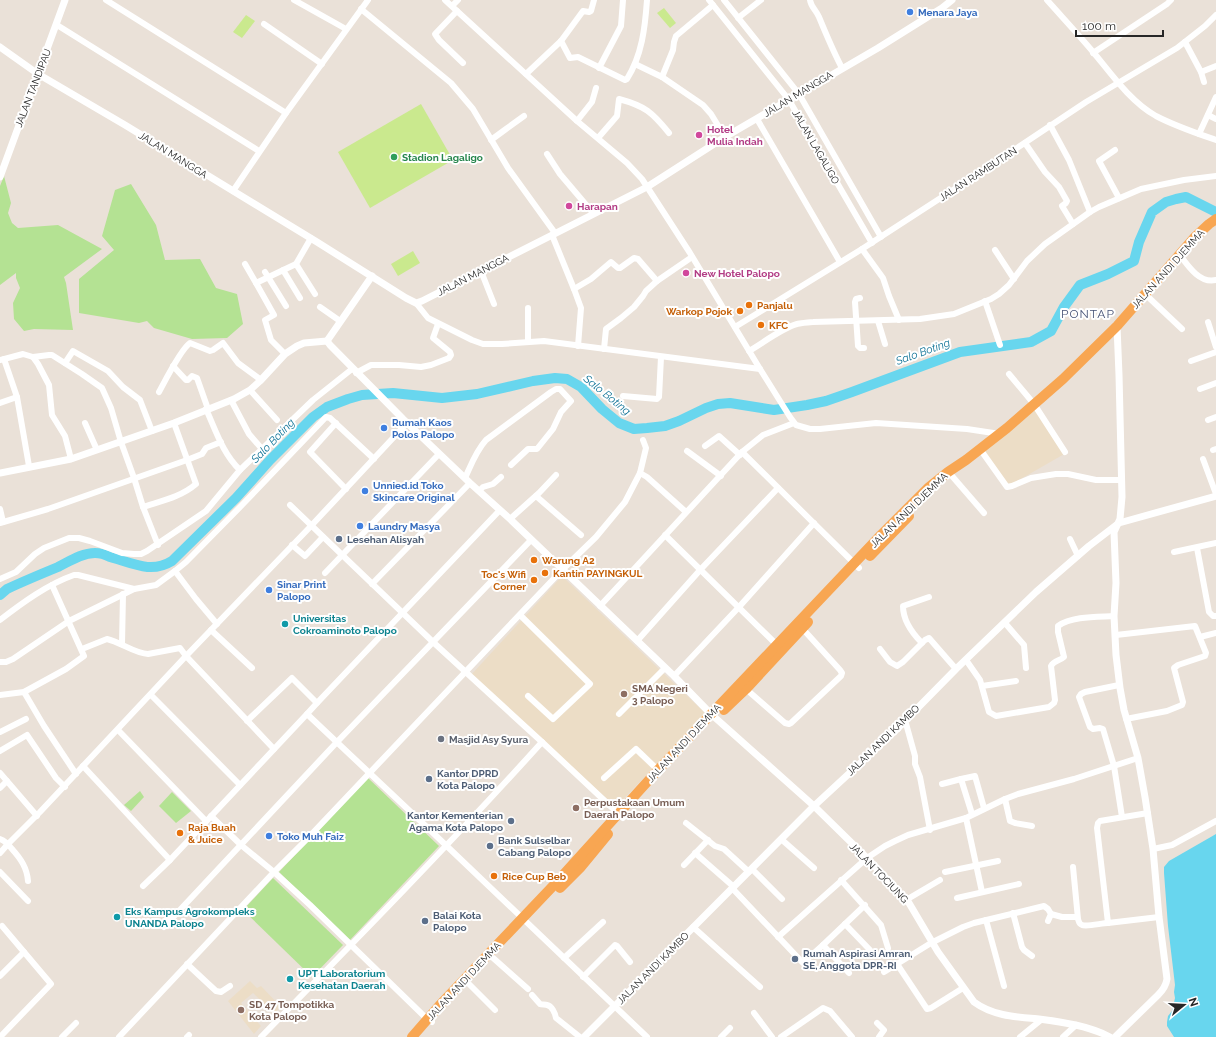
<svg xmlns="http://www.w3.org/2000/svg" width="1216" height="1037" font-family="Raleway,sans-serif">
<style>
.education{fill:#ecddc6}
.green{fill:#b4e293}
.pitch{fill:#cae98e}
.water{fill:#68d6ee}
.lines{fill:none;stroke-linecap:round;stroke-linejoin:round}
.river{stroke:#68d6ee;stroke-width:10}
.minor{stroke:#fff;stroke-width:6}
.tertiary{stroke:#fff;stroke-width:7}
.trunk{stroke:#f8a652;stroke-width:10}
.shop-dot{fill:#3f7fe0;stroke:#fff;stroke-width:1.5}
.hotel-dot{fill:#d1479c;stroke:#fff;stroke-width:1.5}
.leisure-dot{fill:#2e9e5b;stroke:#fff;stroke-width:1.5}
.food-dot{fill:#e8710a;stroke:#fff;stroke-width:1.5}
.service-dot{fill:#5c6f8a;stroke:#fff;stroke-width:1.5}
.culture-dot{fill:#0f9aa8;stroke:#fff;stroke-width:1.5}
.education-dot{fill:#8d6e63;stroke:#fff;stroke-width:1.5}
.worship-dot{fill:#6b7280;stroke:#fff;stroke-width:1.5}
.labels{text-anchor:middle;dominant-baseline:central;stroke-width:4;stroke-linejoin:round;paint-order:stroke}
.shop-label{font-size:10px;font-weight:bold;fill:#366cbe;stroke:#fff;text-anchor:start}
.street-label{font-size:10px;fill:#272727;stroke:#fff}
.hotel-label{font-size:10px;font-weight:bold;fill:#b23c85;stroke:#fff;text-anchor:start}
.leisure-label{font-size:10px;font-weight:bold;fill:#27864d;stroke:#fff;text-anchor:start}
.food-label{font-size:10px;font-weight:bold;fill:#c56008;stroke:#fff;text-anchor:start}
.service-label{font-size:10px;font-weight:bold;fill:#4e5e75;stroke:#fff;text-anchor:start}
.culture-label{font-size:10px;font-weight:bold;fill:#0d838f;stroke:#fff;text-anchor:start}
.education-label{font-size:10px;font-weight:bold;fill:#785e54;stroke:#fff;text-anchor:start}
.worship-label{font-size:10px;font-weight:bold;fill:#5b616d;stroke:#fff;text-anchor:start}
.water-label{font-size:11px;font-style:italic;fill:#0c7195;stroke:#fff}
.quarter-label{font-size:12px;letter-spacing:1px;fill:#485477;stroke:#fff}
</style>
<rect width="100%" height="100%" fill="#eae1d8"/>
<g class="education">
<polygon points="1036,408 1066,453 1007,487 982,450"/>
<polygon points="562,576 705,713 616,807 471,675"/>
<polygon points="250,981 257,988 261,986 281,1007 274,1013 253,993 241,1003 261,1026 254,1034 228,1001"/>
</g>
<g class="green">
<polygon points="4,176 11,203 8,213 12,223 18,228 58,225 102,249 64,277 66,283 73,330 34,329 24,331 14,319 13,303 20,288 16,278 16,273 0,285 0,186"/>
<polygon points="131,184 156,225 165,260 200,259 216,288 237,294 243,324 227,338 192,339 154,328 147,321 139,323 79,313 79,279 114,250 102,236 115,190"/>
<polygon points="368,778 439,846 350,940 279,872"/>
<polygon points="140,791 144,797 131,811 124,805"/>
<polygon points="172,792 191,811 176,823 159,806"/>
<polygon points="273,878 343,945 312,977 243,910"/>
</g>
<g class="pitch">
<polygon points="664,8 676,23 670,28 657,13"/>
<polygon points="246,15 255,21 242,38 233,32"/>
<polygon points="421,104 453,160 370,208 338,152"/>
<polygon points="413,251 420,263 398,276 391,264"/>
</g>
<polygon class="water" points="1216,834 1216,1037 1174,1037 1167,1026 1167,1022 1168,1016 1172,1011 1175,998 1174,992 1175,985 1168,926 1164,873 1164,867 1169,861"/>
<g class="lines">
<path class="river" d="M0,595L7,589C24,581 41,574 58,567C70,561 82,553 95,553C100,553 106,555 110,557C132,563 151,574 172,561L236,498L270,460L313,417L327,407L348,399L362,395L393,393L442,398L477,394L533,381L555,378L567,379L581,387L602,409L619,423L634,429L647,428L665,426L679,421L706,408L718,404L730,403L774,410L807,405L826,401L852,392L960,352L1031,342L1051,331L1064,307L1080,285L1108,274L1134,261L1139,242L1152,212L1166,202L1176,199L1186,197L1216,212"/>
<g class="minor">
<polyline points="106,0 286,113"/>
<polyline points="294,0 346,29"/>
<polyline points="445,0 577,121 627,163 642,179 690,253 760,369 790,417 796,425 810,429 820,429 876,423 967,429 1000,434"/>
<polyline points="709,0 789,100 872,243"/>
<polyline points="724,0 799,94 881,237"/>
<path d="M810,0C811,7 816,10 819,17C826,34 833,51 842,68"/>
<path d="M1047,0C1063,18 1079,35 1094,53C1112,75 1131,102 1156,116C1175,126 1196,133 1216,140"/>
<polyline points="452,6 458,0"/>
<polyline points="361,9 451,83 473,109 508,168 555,233"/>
<polyline points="457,11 435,34 439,40 463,63"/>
<polyline points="738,18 761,0"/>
<polyline points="264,24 322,64"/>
<polyline points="57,25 259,151"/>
<path d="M561,41L570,58L578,57L625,80L627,79C642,55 645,28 647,0"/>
<polyline points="1185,42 1201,72 1204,82"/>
<polyline points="1093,53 1167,4 1171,0"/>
<polyline points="635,64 662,77 673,50 674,42 676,36 713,5"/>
<polyline points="599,68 621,26 623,0"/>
<polyline points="1201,72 1216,66"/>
<polyline points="526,74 561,41 583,11 589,12 591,11 594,0"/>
<polyline points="662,77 703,105 711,114 725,137"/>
<polyline points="1208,115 1216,119"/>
<polyline points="757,119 840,262"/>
<polyline points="577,121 592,102 596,88"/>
<polyline points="1050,125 1069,160 1090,212"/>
<polyline points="1199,134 1216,97"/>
<path d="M598,138L617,116L619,99C645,106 652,112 669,133"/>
<polyline points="491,140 506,129 524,116"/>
<polyline points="1025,143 1045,172 1059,187 1067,201 1066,203 1062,206 1073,224"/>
<polyline points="1115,150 1099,161 1119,198"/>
<polyline points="547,154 560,174 593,213"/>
<polyline points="233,191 286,113 368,0"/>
<polyline points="552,235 574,289 581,308 578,346"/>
<polyline points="311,238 296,264 315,294"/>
<polyline points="862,249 883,278 889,296 899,320"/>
<polyline points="995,250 1014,279"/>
<path d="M1180,255C1188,266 1200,284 1216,280"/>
<polyline points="245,264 256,283"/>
<polyline points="283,270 300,298"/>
<polyline points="481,271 494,304"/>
<polyline points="265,272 286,306"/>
<polyline points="657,281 692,257"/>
<polyline points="574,289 591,279 611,262 618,268 620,268 634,258 638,259 657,281 646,291 643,296 634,307 621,318 606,329 604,349"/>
<polyline points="1145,294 1182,329"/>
<polyline points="860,298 856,299 855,302 858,346 860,348 864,348"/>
<polyline points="985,301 1000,345"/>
<polyline points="416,303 428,318 472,340 483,344 502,344 544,341 760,369"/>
<polyline points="320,307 340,321"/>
<polyline points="878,321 885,344"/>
<polyline points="1208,322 1216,347"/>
<polyline points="735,327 862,249 993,164 1086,102 1177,48 1205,26 1216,15"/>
<polyline points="528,342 528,308"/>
<path d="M749,351C763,343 782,328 797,324C803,323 808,322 813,322L920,319L954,314L991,299L999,294L1009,285L1027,261L1045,244L1090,212L1099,207L1141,189L1184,180L1216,176"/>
<polyline points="285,354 271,340 265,320 274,315 256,283 296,264"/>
<polyline points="33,357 49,355 52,355 82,374 102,388 111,408 121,442 134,478 143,507 158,545"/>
<polyline points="4,359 17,397 29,466"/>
<polyline points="0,360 23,354 33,357 38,364 49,385 52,415 65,436 71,459"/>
<polyline points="1191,361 1216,352"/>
<polyline points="65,363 73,351 108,371 123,387 140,400 152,431"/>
<polyline points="173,366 186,380 188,380 192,376 197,378 208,409"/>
<polyline points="356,373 371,365 399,365 421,367 431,365 449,358 451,355 450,352 433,338 438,324"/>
<polyline points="1009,374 1034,404 1065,452"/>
<polyline points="1200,389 1216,383"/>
<polyline points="250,390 277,420"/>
<path d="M159,392C165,381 181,349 190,343L210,351L213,350L223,343L238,363L261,380"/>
<polyline points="623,396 657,399 659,397 661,357"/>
<polyline points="231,400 249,434 262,449"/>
<polyline points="0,403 17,397"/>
<path d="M206,409C216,431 223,454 240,470"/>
<polyline points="1208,420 1216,417"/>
<polyline points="85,423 97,450"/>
<polyline points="336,423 310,452 346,489"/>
<polyline points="643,440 646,448 640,473 647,477 686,512"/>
<polyline points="705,446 719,436 740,455"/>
<polyline points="980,449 1007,487 1012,486 1031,478 1056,474 1068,474 1096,480 1121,480"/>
<polyline points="1213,450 1216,449"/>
<polyline points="687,451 721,476"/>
<polyline points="742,452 859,568"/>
<polyline points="1203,459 1216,494"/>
<polyline points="952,476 984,513"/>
<path d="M465,478C471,465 476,451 486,440L551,392L556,389H560L571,401L561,412L553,429L537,449H528L511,465"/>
<polyline points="479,491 483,487 493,484 501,477"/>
<polyline points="536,496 581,535"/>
<polyline points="290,505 433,642 542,742 623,818"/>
<path d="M143,507C161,501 181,497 196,484L174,423"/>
<polyline points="0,509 3,522"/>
<polyline points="510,519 539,493 556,475"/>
<polyline points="0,523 48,509 187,460 202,454 206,448 221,442"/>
<polyline points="665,535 777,645"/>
<polyline points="1070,539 1078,556"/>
<polyline points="292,545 305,556 323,537"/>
<polyline points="1197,548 1209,612 1213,616 1216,616"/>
<polyline points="1174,552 1216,543"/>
<polyline points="175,571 196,599 217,624"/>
<polyline points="325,573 439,454"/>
<polyline points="0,579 16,572 35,554 44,548 69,538 79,538 90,541 122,553 134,554 141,554 147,551 206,511 240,470 313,400 352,369"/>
<polyline points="372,584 470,483"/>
<polyline points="600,606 742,452 763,435 794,423"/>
<polyline points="520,615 590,684 553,719 528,696"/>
<path d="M0,620C22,603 48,584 74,575H78L134,589"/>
<polyline points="1005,623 1024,645 1026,668"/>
<polyline points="211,630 252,668"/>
<polyline points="1116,635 1195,626 1206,653 1205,656 1178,665 1174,668 1183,702 1182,705 1167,711 1126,719"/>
<polyline points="1200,637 1216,633"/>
<polyline points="637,641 701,569 778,488"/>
<path d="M922,643C912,633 903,621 903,606L929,597"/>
<polyline points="122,644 123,594"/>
<path d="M82,649L107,639C120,642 136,654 148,654L180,648L186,656L274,749"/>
<polyline points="880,649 890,662 897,666 903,662 925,640 929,638 956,669"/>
<path d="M966,660L980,680L989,712L996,716L1049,707L1054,703L1055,700L1051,666C1054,660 1060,661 1064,657L1058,632V626C1072,616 1098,617 1114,616"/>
<polyline points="0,662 6,662 13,659 69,621 134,589 156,585 175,571 186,562 242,505 326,417 330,418 374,459"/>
<polyline points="674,676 739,607 814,523"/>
<polyline points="1119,685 1085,692 1081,694 1079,697 1090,727 1093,729 1100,728 1103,729 1114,766 1122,817"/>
<polyline points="982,686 1016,681"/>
<polyline points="746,689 785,723 789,724 791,723 841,676 842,673 840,670 802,628"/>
<polyline points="24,692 44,726 76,774"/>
<polyline points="0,695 24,692 66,669 84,656 52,585"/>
<polyline points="151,695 240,785"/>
<polyline points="307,714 431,831 647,1037"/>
<polyline points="619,714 665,668"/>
<polyline points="905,720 915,756 915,764 920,777 930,830"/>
<polyline points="247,721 292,678 317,703"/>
<polyline points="118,730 206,821"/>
<polyline points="0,732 26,719"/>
<polyline points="0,751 27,735 56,778 65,787"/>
<polyline points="83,766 170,860"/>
<polyline points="0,773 37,816"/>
<polyline points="604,778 636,749 658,770"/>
<polyline points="961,779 975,776 984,808"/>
<polyline points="942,784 961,779 972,814"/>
<polyline points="0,788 7,781"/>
<polyline points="1005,799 1010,821 1015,823 1032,826"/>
<polyline points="1148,813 1100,821 1098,823 1097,828 1108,923 1159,917"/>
<polyline points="211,816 241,845 274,872 310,905 427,1019 432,1022"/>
<polyline points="966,818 982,892"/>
<polyline points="686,823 715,846 724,849 749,872"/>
<path d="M0,839C6,841 9,845 12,849C21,859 27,868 28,881"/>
<polyline points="781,839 814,868"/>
<polyline points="1153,849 1172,845 1216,821"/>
<polyline points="0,853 8,844 40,812 186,656 311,526 407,423"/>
<polyline points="695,853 734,887"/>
<polyline points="684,865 708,840"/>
<path d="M1073,867L1078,919C1079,922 1079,924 1082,925C1087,927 1102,923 1108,923"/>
<polyline points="752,869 782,899"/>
<polyline points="0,872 28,901"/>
<polyline points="945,872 998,861"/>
<polyline points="841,880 881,925 888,948"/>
<polyline points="143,886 170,860 307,714 317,703 500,510"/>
<polyline points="732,888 803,963 823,945 865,905"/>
<polyline points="957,898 1019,884"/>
<polyline points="906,900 940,880"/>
<polyline points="1013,913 1022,947 1024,950 1032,956"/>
<polyline points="1051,914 1062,917 1077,917"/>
<polyline points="986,920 1004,986"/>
<polyline points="845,924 870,950"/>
<polyline points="164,927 337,742 531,540"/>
<polyline points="693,927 760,987"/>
<polyline points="778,937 867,858 885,846 895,841 908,835 966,818 1005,799 1018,794 1074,779 1138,758"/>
<polyline points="823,945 849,973"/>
<polyline points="492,957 528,989"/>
<polyline points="564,958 603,922"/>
<polyline points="187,964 216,991 221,992 230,986"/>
<polyline points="897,964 927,1009 931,1008 963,988"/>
<polyline points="884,972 931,943 963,927 974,923 1044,906 1048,909 1051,914 1048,921"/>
<polyline points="0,976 24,952"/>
<polyline points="583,977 615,945 617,946 630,962"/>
<polyline points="468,983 495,1010"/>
<path d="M532,995L540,1004C542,1005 545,1004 547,1005C552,1006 555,1013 556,1018L580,1037"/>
<polyline points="754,1013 772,1037"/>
<polyline points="877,1023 884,1030 879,1037"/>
<polyline points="0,1037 51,984 2,926"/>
<polyline points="62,1037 76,1023"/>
<polyline points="119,1037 274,872 307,839 562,570 596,537 625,502 640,473"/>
<polyline points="187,1037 189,1035"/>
<path d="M261,1037C356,940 451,843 542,742"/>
<polyline points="721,1037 730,1028"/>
<polyline points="781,1037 823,1008 830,1011 852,1037"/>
<polyline points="1020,1037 1041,1020"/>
<polyline points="1063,1037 1076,1025"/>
</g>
<g class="tertiary">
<polyline points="0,47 38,74 125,125 317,242 406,298 416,303 422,301 647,187 725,137 878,48 942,8 952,0"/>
<polyline points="0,177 65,0"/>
<path d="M372,276L327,341L330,345L403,419L470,483L510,519L674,676L711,714L814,806L867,858L909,903L938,952L974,1002C993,1016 1016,1017 1039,1019C1063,1022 1089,1026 1110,1037"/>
<polyline points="0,473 71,459 174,423 234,399 250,390 260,381 285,354 297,346 304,343 327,341"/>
<polyline points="584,1037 814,806 895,731 956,669 1036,592 1089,546 1119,523 1216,496"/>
<path d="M1115,1037L1158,995C1163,990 1166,986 1167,979L1159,917L1153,849L1145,797L1138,758L1124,710L1120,688L1116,655L1114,616L1116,583L1114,532L1120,519L1122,497L1119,375L1117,326"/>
</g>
<g class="trunk">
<polyline points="870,556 909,516"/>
<polyline points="724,710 746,689 808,622"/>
<polyline points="560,888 580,868 608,834"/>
<polyline points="412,1037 439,1006 553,886 658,770 881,535 928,488 948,472 966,460 1007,428 1063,379 1117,326 1194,238 1209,224 1216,219"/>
</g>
</g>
<g class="shop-dot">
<circle cx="910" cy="12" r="4"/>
<circle cx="384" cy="428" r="4"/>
<circle cx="365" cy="491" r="4"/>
<circle cx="360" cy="526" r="4"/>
<circle cx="269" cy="590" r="4"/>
<circle cx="269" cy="836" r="4"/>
</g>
<g class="hotel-dot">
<circle cx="699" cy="135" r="4"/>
<circle cx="569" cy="206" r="4"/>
<circle cx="686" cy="273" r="4"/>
</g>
<circle class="leisure-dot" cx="394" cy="157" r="4"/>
<g class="food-dot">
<circle cx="749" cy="305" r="4"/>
<circle cx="740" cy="311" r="4"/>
<circle cx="761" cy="325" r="4"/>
<circle cx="534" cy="560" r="4"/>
<circle cx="545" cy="573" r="4"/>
<circle cx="534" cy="580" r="4"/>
<circle cx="180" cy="833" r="4"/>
<circle cx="494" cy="876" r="4"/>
</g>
<g class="service-dot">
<circle cx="339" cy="539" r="4"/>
<circle cx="429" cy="779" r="4"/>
<circle cx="511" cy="821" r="4"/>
<circle cx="490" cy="846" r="4"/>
<circle cx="425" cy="921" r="4"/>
<circle cx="795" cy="959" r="4"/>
</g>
<g class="culture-dot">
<circle cx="285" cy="624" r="4"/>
<circle cx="117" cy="917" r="4"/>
<circle cx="290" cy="979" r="4"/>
</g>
<g class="education-dot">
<circle cx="624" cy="694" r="4"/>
<circle cx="576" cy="808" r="4"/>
<circle cx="241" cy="1010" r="4"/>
</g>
<circle class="worship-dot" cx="441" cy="739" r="4"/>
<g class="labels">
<g class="shop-label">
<text x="918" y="12">Menara Jaya</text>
<text x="392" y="422">Rumah Kaos<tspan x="392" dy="12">Polos Palopo</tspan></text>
<text x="373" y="485">Unnied.id Toko<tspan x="373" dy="12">Skincare Original</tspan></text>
<text x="368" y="526">Laundry Masya</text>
<text x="277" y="584">Sinar Print<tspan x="277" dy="12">Palopo</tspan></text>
<text x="277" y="836">Toko Muh Faiz</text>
</g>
<g class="street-label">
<text transform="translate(33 88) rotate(-69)">JALAN TANDIPAU</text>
<text transform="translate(798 94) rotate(-31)">JALAN MANGGA</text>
<text transform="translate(816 147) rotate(60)">JALAN LAGALIGO</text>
<text transform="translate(173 155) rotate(32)">JALAN MANGGA</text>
<text transform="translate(978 174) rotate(-33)">JALAN RAMBUTAN</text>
<text transform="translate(1168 269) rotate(-48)">JALAN ANDI DJEMMA</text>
<text transform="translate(473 275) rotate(-27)">JALAN MANGGA</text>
<text transform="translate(909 510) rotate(-44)">JALAN ANDI DJEMMA</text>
<text transform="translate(883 740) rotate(-44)">JALAN ANDI KAMBO</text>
<text transform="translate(684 743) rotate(-47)">JALAN ANDI DJEMMA</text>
<text transform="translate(879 873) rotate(46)">JALAN TOCIUNG</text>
<text transform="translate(653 968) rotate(-45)">JALAN ANDI KAMBO</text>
<text transform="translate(464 981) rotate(-47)">JALAN ANDI DJEMMA</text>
</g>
<g class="hotel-label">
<text x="707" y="129">Hotel<tspan x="707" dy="12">Mulia Indah</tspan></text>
<text x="577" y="206">Harapan</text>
<text x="694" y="273">New Hotel Palopo</text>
</g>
<g class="leisure-label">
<text x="402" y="157">Stadion Lagaligo</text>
</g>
<g class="food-label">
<text x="757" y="305">Panjalu</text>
<text x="732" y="311" text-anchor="end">Warkop Pojok</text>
<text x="769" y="325">KFC</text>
<text x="542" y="560">Warung A2</text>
<text x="553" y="573">Kantin PAYINGKUL</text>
<text x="526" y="574" text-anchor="end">Toc's Wifi<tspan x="526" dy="12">Corner</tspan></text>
<text x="188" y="827">Raja Buah<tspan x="188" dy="12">&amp; Juice</tspan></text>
<text x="502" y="876">Rice Cup Beb</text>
</g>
<g class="service-label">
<text x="347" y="539">Lesehan Alisyah</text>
<text x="437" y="773">Kantor DPRD<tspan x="437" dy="12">Kota Palopo</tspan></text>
<text x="503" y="815" text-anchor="end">Kantor Kementerian<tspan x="503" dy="12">Agama Kota Palopo</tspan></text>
<text x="498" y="840">Bank Sulselbar<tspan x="498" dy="12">Cabang Palopo</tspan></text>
<text x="433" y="915">Balai Kota<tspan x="433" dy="12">Palopo</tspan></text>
<text x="803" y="953">Rumah Aspirasi Amran,<tspan x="803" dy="12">SE, Anggota DPR-RI</tspan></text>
</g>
<g class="culture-label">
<text x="293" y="618">Universitas<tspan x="293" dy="12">Cokroaminoto Palopo</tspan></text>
<text x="125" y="911">Eks Kampus Agrokompleks<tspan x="125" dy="12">UNANDA Palopo</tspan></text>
<text x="298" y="973">UPT Laboratorium<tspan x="298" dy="12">Kesehatan Daerah</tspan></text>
</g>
<g class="education-label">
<text x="632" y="688">SMA Negeri<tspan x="632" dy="12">3 Palopo</tspan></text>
<text x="584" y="802">Perpustakaan Umum<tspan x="584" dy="12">Daerah Palopo</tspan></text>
<text x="249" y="1004">SD 47 Tompotikka<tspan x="249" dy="12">Kota Palopo</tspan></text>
</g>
<g class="worship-label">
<text x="449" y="739">Masjid Asy Syura</text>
</g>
<g class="water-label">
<text transform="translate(923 352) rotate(-20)">Salo Boting</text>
<text transform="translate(607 395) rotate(39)">Salo Boting</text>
<text transform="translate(273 441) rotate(-46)">Salo Boting</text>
</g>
<g class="quarter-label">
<text x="1088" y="314">PONTAP</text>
</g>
</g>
<g transform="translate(1184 1005) rotate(72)" stroke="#ffffff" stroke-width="3" paint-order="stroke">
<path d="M0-3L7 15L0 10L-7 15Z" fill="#272727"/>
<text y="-6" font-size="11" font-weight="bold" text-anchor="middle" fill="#272727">N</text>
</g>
<path d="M1076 30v6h87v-6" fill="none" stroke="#272727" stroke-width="2"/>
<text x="1082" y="30" font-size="12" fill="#272727" stroke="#ffffff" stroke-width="3" paint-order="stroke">100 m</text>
</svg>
